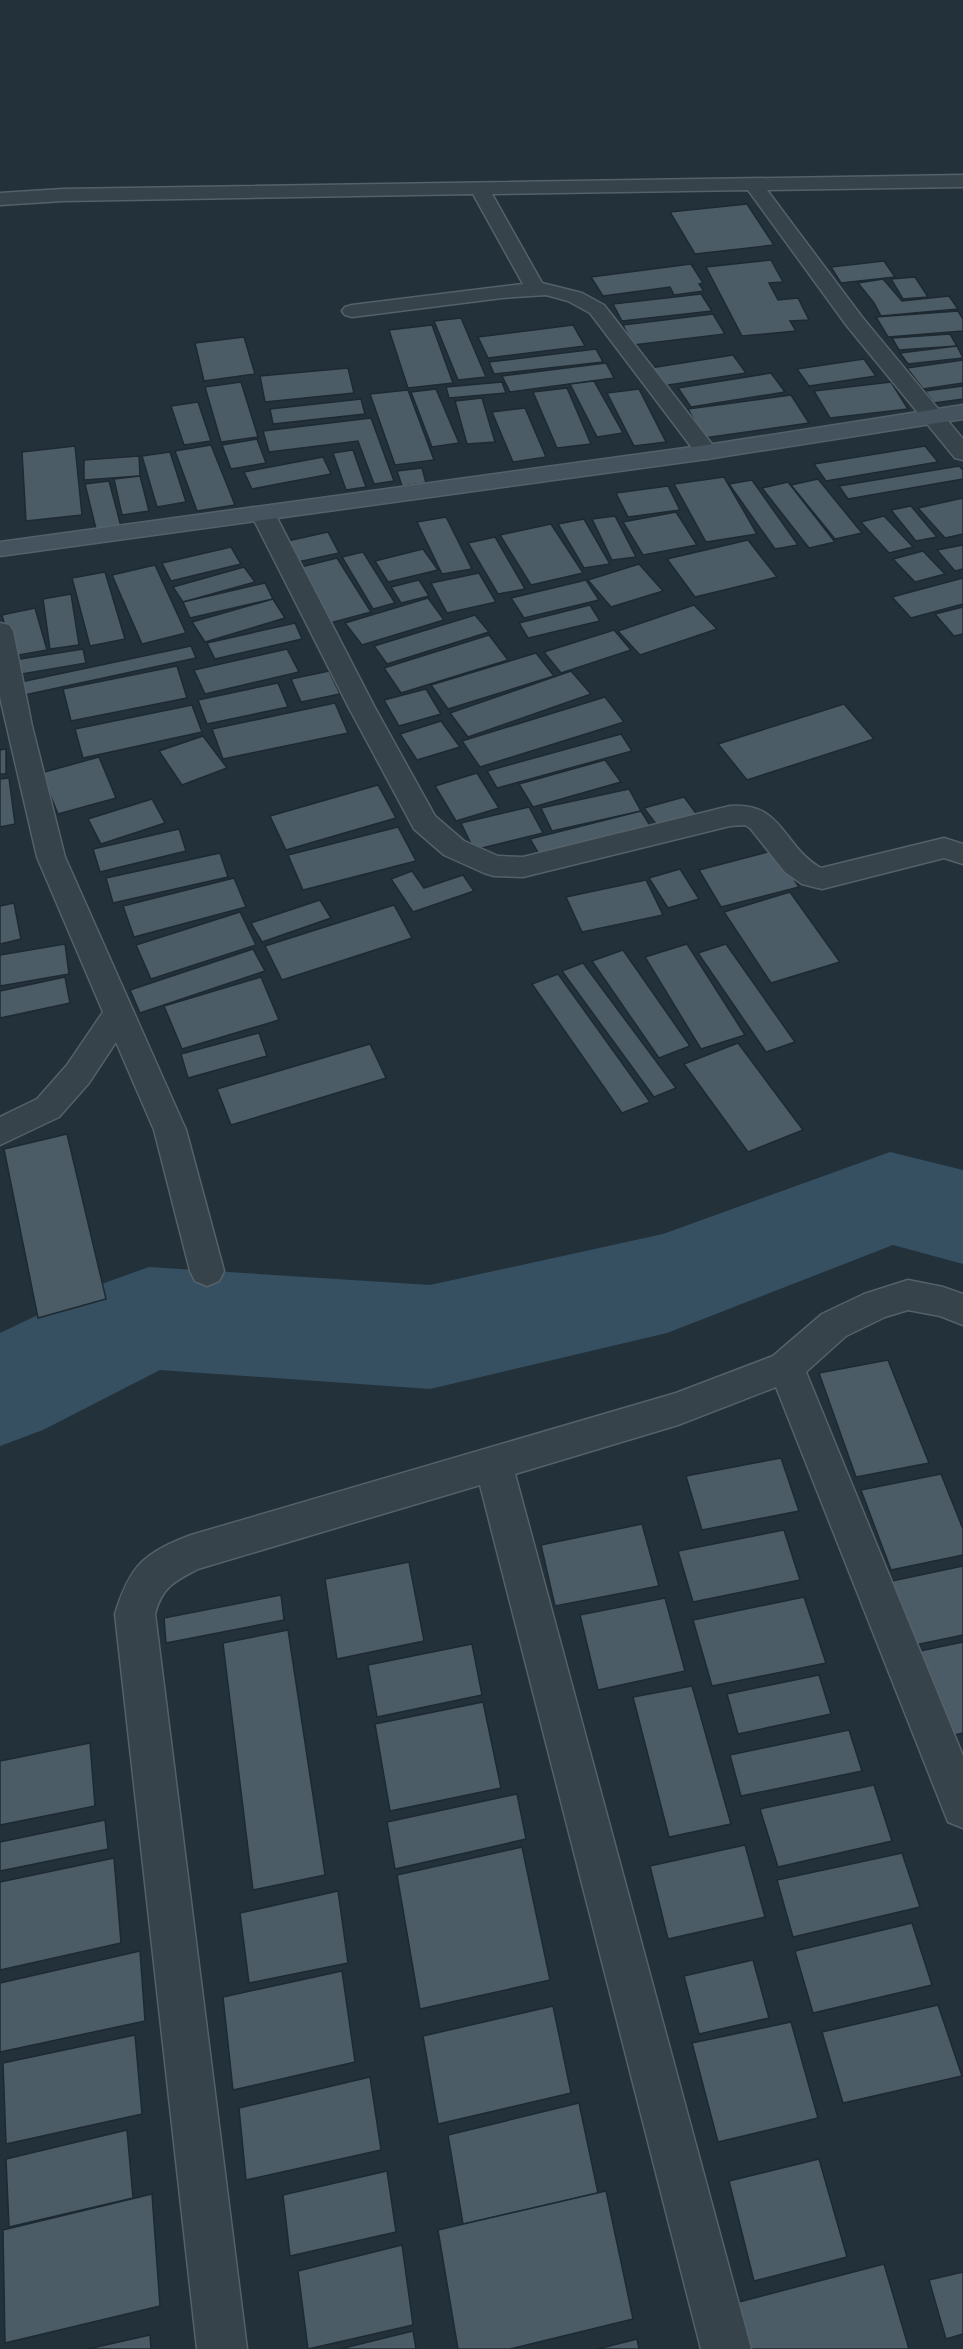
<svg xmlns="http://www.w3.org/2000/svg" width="963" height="2349" font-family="'Alegreya Sans',sans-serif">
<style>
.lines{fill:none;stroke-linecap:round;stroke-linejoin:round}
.river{fill:#365061;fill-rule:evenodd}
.building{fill:#4c5c67;stroke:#1e2a32;stroke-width:1.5}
.street-casing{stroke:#556169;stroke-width:3}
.secondary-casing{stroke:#556169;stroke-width:3}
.street{fill:#36434b;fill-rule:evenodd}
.secondary{fill:#44535e;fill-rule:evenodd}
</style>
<rect width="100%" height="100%" fill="#23313b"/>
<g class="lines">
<polygon class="river" points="890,1152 963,1170 963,1264 893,1245 667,1333 430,1389 160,1370 43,1430 0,1446 0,1333 107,1282 149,1267 430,1285 663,1234"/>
</g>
<g class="building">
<polygon points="747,204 774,245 695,254 670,212"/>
<polygon points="771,260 783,282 769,283 778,300 798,298 809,320 790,321 796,331 742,336 706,267"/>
<polygon points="884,261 895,277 841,283 831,267"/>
<polygon points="691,264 703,283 699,284 704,291 674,295 670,287 603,296 591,277"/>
<polygon points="915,277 928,297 903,299 891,279"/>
<polygon points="883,279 902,301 949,296 958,309 881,316 874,303 858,283"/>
<polygon points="701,294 712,311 622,321 613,304"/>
<polygon points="958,311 963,319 963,331 888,337 876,317"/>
<polygon points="713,314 725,334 633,345 623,325"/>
<polygon points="461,318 486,377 458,380 434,321"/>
<polygon points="432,325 453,383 408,388 389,330"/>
<polygon points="573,325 585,346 488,358 478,337"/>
<polygon points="950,334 957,346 899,350 892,338"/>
<polygon points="244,337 255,374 204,381 195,343"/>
<polygon points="957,346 963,358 908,364 900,353"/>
<polygon points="596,349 603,362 494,374 489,362"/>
<polygon points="733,355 746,373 662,386 650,368"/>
<polygon points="864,359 876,376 809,386 797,369"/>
<polygon points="963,360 963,383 923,389 907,368"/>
<polygon points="606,363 614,378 510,392 502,376"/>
<polygon points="348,368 354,393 265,402 260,376"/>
<polygon points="771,373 785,392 691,407 678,388"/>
<polygon points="594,381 623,433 597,437 570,384"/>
<polygon points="241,382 258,437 221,442 205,387"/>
<polygon points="502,382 506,393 449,398 446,387"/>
<polygon points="891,382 908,409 830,418 814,391"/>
<polygon points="963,386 963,399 934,403 925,391"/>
<polygon points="567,388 591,444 557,448 533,392"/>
<polygon points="436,389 459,443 432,447 411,392"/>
<polygon points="639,389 666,442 634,446 607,393"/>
<polygon points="408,390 434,460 395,465 370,394"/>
<polygon points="791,395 809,423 704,438 688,409"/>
<polygon points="482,398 495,442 467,444 455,401"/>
<polygon points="361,399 365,414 273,424 270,409"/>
<polygon points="198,402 211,441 184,445 171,406"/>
<polygon points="525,408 546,457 513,462 492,412"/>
<polygon points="371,418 394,481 374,484 358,441 269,452 263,431"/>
<polygon points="257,439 266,463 231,469 222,445"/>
<polygon points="211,445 235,505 197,511 175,451"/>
<polygon points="75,446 82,515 26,521 22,452"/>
<polygon points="925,446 938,462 826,481 814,464"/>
<polygon points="353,450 366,487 346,490 333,453"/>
<polygon points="170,452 186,502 157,507 142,456"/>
<polygon points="139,456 140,476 84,480 84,460"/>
<polygon points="323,457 331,474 252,489 244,472"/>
<polygon points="959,466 963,470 963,479 848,499 839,486"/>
<polygon points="422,468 426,483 402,486 397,471"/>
<polygon points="140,476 149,511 122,515 114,479"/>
<polygon points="724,477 757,534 706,542 674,484"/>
<polygon points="818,479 862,533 835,539 791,485"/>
<polygon points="752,480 798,545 775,549 729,484"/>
<polygon points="109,481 122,530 97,533 85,484"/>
<polygon points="788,482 835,542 809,548 762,488"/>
<polygon points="668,486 680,510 628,517 616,493"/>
<polygon points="963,498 963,534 945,538 918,508"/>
<polygon points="911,506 937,537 916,541 891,510"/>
<polygon points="676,512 697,545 643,555 623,522"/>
<polygon points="615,516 636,557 612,560 592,519"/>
<polygon points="884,516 913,547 889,553 861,522"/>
<polygon points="446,517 472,569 442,574 417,522"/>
<polygon points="584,519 610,564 584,568 558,524"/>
<polygon points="551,524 583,573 531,585 500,535"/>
<polygon points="328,532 339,553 293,563 283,542"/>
<polygon points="495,537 525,589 498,594 468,543"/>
<polygon points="748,540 777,577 695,597 667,559"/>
<polygon points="963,545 963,569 955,571 937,550"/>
<polygon points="231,547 241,564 171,581 162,563"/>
<polygon points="423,549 438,570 388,582 375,561"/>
<polygon points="923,551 945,574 915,582 893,559"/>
<polygon points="363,552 395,603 373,609 342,557"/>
<polygon points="337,558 371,612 330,623 297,568"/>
<polygon points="639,564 663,591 611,607 588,580"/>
<polygon points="155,565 186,633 142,644 112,575"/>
<polygon points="244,567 255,582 183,602 173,587"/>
<polygon points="105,572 125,639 90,646 72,578"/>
<polygon points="479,573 496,602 447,613 431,583"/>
<polygon points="963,578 963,604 911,618 892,597"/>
<polygon points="419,580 429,596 401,603 391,587"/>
<polygon points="586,580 599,600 524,618 511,598"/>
<polygon points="265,583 273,599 190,618 183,602"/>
<polygon points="71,594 79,645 50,649 43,599"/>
<polygon points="428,598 444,620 362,645 345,623"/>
<polygon points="273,599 285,618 205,642 192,622"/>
<polygon points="590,605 600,621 528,638 519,623"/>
<polygon points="694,605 717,629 640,655 618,631"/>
<polygon points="963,607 963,634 954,636 935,614"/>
<polygon points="35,608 47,650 13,656 2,615"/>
<polygon points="475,615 489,632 387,664 374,646"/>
<polygon points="295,623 302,639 215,659 207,643"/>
<polygon points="614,630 631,650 561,673 544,652"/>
<polygon points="489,635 508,660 401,693 384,668"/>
<polygon points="191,646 196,658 20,696 16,683"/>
<polygon points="83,649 86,663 16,675 14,660"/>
<polygon points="287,649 299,672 205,694 194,670"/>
<polygon points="536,653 554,676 448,709 431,685"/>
<polygon points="177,666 187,698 71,721 63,689"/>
<polygon points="329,671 340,694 301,702 291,679"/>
<polygon points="571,671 591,694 468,737 450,713"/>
<polygon points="278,683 288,707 207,724 198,700"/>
<polygon points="426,689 441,714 399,726 384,700"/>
<polygon points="605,697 624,722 480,767 462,741"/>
<polygon points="335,703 348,733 223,759 212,729"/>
<polygon points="844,704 874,739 747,780 718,744"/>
<polygon points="192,705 202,732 83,758 75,729"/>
<polygon points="441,721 460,747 417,760 400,734"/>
<polygon points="621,734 632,751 497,788 487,771"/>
<polygon points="203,736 227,768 182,785 159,751"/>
<polygon points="6,749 6,774 0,774 0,750"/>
<polygon points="99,757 116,798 58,814 41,773"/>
<polygon points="605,760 621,782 533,807 519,784"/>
<polygon points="477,773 499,808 456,821 435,786"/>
<polygon points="9,778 15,824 0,827 0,779"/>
<polygon points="378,785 396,818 286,850 270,816"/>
<polygon points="629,789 641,811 552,831 541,808"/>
<polygon points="684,797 701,820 662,832 644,808"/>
<polygon points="152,799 165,823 101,844 88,819"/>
<polygon points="529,807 543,833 474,850 461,823"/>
<polygon points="641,811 654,832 543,861 530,839"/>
<polygon points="398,827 416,861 303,890 288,855"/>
<polygon points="179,829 186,851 100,872 93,849"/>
<polygon points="775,850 799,887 721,907 699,870"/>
<polygon points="220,853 228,877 113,903 106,878"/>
<polygon points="680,869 699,899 668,908 649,878"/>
<polygon points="412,871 424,888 463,875 474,891 413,912 391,879"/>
<polygon points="234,878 246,907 134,937 123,906"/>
<polygon points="646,880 663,915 582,932 566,897"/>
<polygon points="790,892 840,962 771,983 724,912"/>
<polygon points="320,900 331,918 262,942 251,923"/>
<polygon points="14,903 21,939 0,944 0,906"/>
<polygon points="394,905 412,938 282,980 265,946"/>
<polygon points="240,912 256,945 151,979 136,945"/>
<polygon points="65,944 69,974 0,986 0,955"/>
<polygon points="687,944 745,1035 701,1049 645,957"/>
<polygon points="726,944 795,1042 766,1052 698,953"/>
<polygon points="253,949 265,971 140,1013 130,990"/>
<polygon points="623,950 690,1046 659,1058 592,961"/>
<polygon points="583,963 676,1088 654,1097 562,971"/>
<polygon points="558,974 650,1102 622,1113 532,984"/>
<polygon points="65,977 70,1003 0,1018 0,991"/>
<polygon points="261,977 279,1020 182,1049 164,1006"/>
<polygon points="259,1033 267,1056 188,1078 181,1054"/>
<polygon points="738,1043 803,1130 748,1152 684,1064"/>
<polygon points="370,1044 386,1078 231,1125 217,1089"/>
<polygon points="67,1134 106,1299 38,1318 4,1149"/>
<polygon points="888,1360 929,1463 856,1477 819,1373"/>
<polygon points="781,1458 799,1511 702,1530 686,1476"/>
<polygon points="941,1474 963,1529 963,1555 891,1570 861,1490"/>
<polygon points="642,1524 659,1586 555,1606 541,1545"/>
<polygon points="784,1530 800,1580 693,1602 678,1551"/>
<polygon points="409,1562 424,1641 337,1659 325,1579"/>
<polygon points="963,1566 963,1635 915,1645 892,1581"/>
<polygon points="281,1595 284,1620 166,1643 164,1618"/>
<polygon points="804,1597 826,1663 712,1686 693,1620"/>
<polygon points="665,1598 685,1671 598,1690 580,1615"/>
<polygon points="288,1630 325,1875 253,1890 223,1643"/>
<polygon points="963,1642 963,1733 950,1736 920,1651"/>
<polygon points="472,1644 482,1695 377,1717 368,1665"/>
<polygon points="819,1675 831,1714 738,1734 727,1694"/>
<polygon points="692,1686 731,1824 669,1837 633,1697"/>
<polygon points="483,1702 501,1788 390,1811 375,1724"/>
<polygon points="849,1730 862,1771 741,1796 730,1755"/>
<polygon points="90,1743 95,1806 0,1825 0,1761"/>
<polygon points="874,1785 892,1841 778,1867 760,1809"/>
<polygon points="517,1794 526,1839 395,1869 387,1822"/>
<polygon points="105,1820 108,1849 0,1871 0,1842"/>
<polygon points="745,1845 765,1917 668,1939 650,1866"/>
<polygon points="522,1847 550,1980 420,2009 397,1875"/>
<polygon points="902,1853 920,1907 793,1937 777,1880"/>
<polygon points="114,1858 121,1943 0,1970 0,1882"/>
<polygon points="338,1891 348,1963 249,1983 240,1913"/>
<polygon points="912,1923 932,1985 813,2013 795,1951"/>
<polygon points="140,1951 145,2021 0,2052 0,1983"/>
<polygon points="753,1960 769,2018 699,2034 684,1976"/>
<polygon points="342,1971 355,2062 233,2090 223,1997"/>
<polygon points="938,2005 962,2076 843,2103 822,2032"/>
<polygon points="553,2006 571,2093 438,2124 423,2036"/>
<polygon points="791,2022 818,2118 718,2142 692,2043"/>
<polygon points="135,2035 142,2114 6,2144 3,2063"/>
<polygon points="370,2077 381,2150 246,2180 239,2108"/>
<polygon points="579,2103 598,2193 463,2224 448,2135"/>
<polygon points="127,2130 133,2198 9,2227 6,2159"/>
<polygon points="819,2159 847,2257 754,2281 729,2181"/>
<polygon points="387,2171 396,2232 290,2256 283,2195"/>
<polygon points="606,2191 633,2319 510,2349 458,2349 438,2230"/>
<polygon points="152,2194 160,2306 5,2343 3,2230"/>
<polygon points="402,2245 413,2325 308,2349 298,2271"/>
<polygon points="884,2264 909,2349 747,2349 735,2303"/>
<polygon points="963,2272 963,2334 946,2339 929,2280"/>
<polygon points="413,2331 416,2349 340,2349"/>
<polygon points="150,2335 151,2349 88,2349"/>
<polygon points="637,2339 639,2349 598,2349"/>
</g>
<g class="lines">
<defs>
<g id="street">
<polygon points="963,175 963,187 767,190 862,317 963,439 963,460 955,458 847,326 748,190 492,194 542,283 582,293 604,305 718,452 715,457 707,459 699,457 590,313 568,301 546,295 502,298 352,317 345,315 342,311 345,307 352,305 523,284 473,194 63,201 0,205 0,193 63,189"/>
<path d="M263,507L271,509L275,514L374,706L435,816L464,841L498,856L523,857L730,806C784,802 782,846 821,868L944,838L963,844V864L944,858L822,889L802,884L785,872L750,828L745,825L730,826L523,877L494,876L484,873L444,855L414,829L348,706L251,514L255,509Z"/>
<polygon points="0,623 9,625 13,631 32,726 65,857 186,1130 224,1271 219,1281 207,1286 195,1281 190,1271 154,1130 116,1042 89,1083 59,1117 0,1145 0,1117 37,1099 67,1065 103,1012 37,857 0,697"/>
<path d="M908,1280L943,1287L963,1294V1325L940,1316L908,1310L885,1317L846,1336L806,1372L963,1756V1828L948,1822L776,1387L678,1425L515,1474L751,2349H701L480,1485L198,1569C175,1581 162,1587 155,1614L247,2349H197L115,1614C130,1565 144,1553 191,1535L676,1393L773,1356L822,1314L864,1294Z"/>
</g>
<polygon id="secondary" points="963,405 963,419 707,459 0,556 0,542 707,445"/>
</defs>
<use href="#street" class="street-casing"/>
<use href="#secondary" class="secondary-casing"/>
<use href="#street" class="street"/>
<use href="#secondary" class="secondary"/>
</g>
</svg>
